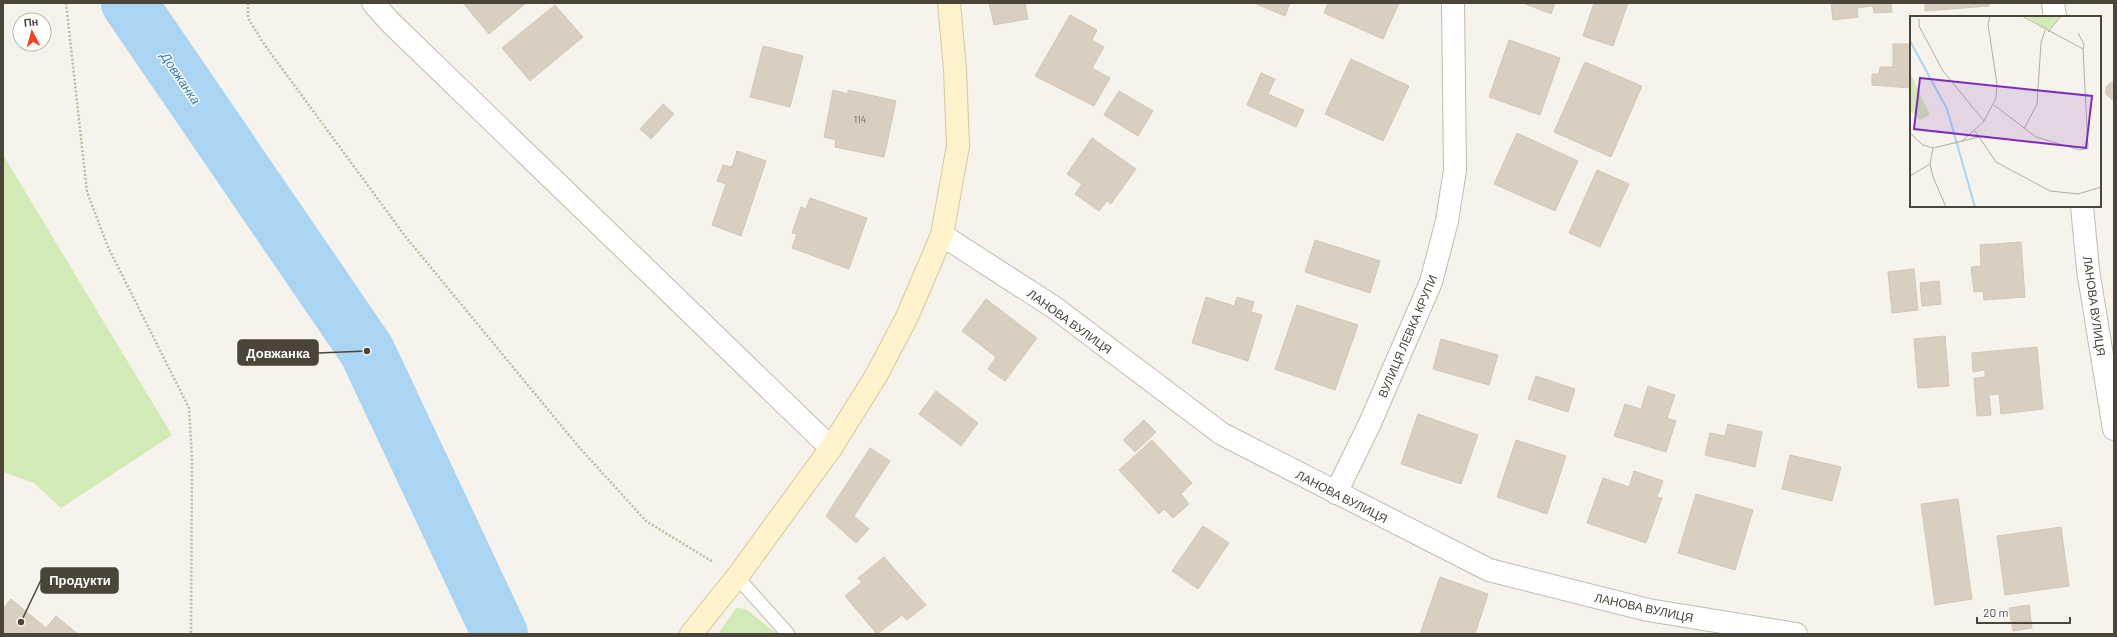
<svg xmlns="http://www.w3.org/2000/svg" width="2117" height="637" font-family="Barlow,sans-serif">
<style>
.green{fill:#d2eab5}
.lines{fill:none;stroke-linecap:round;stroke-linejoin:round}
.river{stroke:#a9d4f2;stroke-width:56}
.building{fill:#d8cfc1;stroke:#d3c7b4}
.lane-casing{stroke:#c2bbae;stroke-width:15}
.street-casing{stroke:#c2bbae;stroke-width:24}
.secondary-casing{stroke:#d6c79b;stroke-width:24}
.path{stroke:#c4b79f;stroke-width:2.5;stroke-dasharray:2 2;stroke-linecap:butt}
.lane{stroke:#fff;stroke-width:13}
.street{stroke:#fff;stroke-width:22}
.secondary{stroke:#fff3cd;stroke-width:22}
.labels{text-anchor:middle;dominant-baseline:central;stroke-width:3;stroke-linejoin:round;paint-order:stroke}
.number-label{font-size:10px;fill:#6e675b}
.street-label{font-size:12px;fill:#4b4439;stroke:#fff}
.water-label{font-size:13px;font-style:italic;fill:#2e7ab2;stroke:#fff}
.inset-river{fill:none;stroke:#a9d4f2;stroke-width:2}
.inset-road{fill:none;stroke:#b2ada4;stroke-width:1}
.view{fill:#7b2cbf;fill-opacity:0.15;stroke:#7b2cbf;stroke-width:2}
.inset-edge{fill:none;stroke:#4b4439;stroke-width:2}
.leader{fill:none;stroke:#4b4439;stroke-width:1.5}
.callout-dot{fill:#4b4439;stroke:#fff;stroke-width:1.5}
.callout{fill:#4b4439;stroke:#4b4439;stroke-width:1.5}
.callout-label{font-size:13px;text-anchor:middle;font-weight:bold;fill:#fff}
</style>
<rect width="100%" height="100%" fill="#f6f3ec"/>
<g class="green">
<polygon points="3,155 172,435 61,508 34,483 3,472"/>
<polygon points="736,608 746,609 777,634 718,634"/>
</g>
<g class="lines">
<polyline class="river" points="129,3 367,351 500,634"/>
</g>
<g class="building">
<polygon points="463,3 526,3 489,34"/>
<polygon points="989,3 1025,3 1028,19 994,25"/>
<polygon points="1254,3 1290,3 1285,16"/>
<polygon points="1328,3 1399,3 1383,39 1324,13"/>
<polygon points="1523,3 1555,3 1551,14"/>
<polygon points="1594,3 1628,3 1613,46 1583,36"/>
<polygon points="1831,3 1891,3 1892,12 1874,13 1873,6 1857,8 1858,17 1833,20"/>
<polygon points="1925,3 1989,3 1989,6 1925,11"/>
<polygon points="555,5 583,37 530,81 502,48"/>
<polygon points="1070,15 1097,30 1092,40 1104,47 1092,68 1110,78 1094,106 1035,76"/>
<polygon points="1509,40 1560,58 1540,115 1489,97"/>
<polygon points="1893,44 1911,44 1911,88 1872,85 1872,74 1879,74 1880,67 1893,67"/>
<polygon points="763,46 803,56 790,107 750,97"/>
<polygon points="1351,59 1409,86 1383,141 1325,114"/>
<polygon points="1585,62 1642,86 1611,157 1554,132"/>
<polygon points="1261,73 1275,79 1268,94 1304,110 1296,127 1247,105"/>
<polygon points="2111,82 2114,82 2114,99 2111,99 2106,94 2106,87"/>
<polygon points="833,90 848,94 848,90 896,101 884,157 835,147 836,140 824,137"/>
<polygon points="1119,91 1153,111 1138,136 1104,115"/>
<polygon points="663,104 674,114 651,139 640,129"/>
<polygon points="1517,133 1578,161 1555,211 1494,184"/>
<polygon points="1092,138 1136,169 1111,204 1107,201 1099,211 1075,194 1082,184 1067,174"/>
<polygon points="737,151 766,161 741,236 712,225 726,184 717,181 723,165 732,167"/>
<polygon points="1597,170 1629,184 1600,247 1569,233"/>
<polygon points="810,198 867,218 849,269 792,248 797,234 792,233 801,207 806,209"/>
<polygon points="1315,240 1380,261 1370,293 1305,272"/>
<polygon points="2021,242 2025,297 1984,300 1983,291 1974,292 1971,267 1981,266 1980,245"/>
<polygon points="1914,269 1918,310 1892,313 1888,272"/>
<polygon points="1939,281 1941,304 1922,306 1920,283"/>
<polygon points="1206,297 1234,306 1237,297 1254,302 1251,312 1262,315 1248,361 1192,343"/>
<polygon points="986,299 1037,338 1005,381 988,369 996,357 962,331"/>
<polygon points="1297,305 1358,325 1335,390 1275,369"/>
<polygon points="1945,336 1949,386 1918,388 1914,339"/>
<polygon points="1441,339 1498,355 1489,385 1433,369"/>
<polygon points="2037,347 2043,409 2001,414 1999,394 1989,395 1991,415 1977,416 1974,378 1985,377 1985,370 1973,372 1972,353"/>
<polygon points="1536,376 1575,389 1568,412 1528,399"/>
<polygon points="1648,386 1675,395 1667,418 1676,421 1666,452 1614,436 1625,404 1641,409"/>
<polygon points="936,391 978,423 961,446 919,414"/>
<polygon points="1418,414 1478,435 1461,484 1401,464"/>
<polygon points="1144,420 1156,432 1135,452 1123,440"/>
<polygon points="1728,424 1762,432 1755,467 1705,455 1710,433 1725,436"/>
<polygon points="1152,440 1192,483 1181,494 1189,504 1173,518 1164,509 1159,514 1119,470"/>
<polygon points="1516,440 1566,456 1547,514 1497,497"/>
<polygon points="870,448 890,461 854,516 869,529 856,543 826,516"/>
<polygon points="1790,455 1841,467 1832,501 1782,489"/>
<polygon points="1634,471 1663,481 1657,497 1662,498 1646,543 1587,523 1603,478 1629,487"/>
<polygon points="1696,494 1753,510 1735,570 1678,553"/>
<polygon points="1958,499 1972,599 1935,605 1921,504"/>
<polygon points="1203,526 1229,543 1198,589 1172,571"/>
<polygon points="2061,527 2069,586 2005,595 1997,536"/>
<polygon points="884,557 926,605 907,620 902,615 877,634 845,596 862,582 858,578"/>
<polygon points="1440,577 1488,594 1475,634 1420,634"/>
<polygon points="11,599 46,628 56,616 78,634 3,634 3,609"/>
<polygon points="2029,605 2032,628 2013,631 2009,608"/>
</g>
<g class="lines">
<defs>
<polyline id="lane" points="737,577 788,634"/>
<g id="street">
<polyline points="373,3 390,22 831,448"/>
<polyline points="2053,3 2055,17"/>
<polyline points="2082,206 2088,270 2114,429"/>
<polyline points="942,235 1055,308 1222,434 1489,570 1648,610 1796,634"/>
<polyline points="1336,493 1371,421 1431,282 1447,221 1455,170 1453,3"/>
</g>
<polyline id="secondary" points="691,634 737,577 831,448 876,376 907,317 942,235 958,146 955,69 949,3"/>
</defs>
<use href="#lane" class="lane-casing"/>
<use href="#street" class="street-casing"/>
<use href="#secondary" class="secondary-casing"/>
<g class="path">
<polyline points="66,3 87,192 108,247 189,408 192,458 191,634"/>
<polyline points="248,3 248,18 264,44 405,236 578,446 646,521 713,562"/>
</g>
<use href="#lane" class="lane"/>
<use href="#street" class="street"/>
<use href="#secondary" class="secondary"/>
</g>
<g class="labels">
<g class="number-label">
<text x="860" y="119">114</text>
</g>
<g class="street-label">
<text transform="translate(2095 306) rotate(82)">ЛАНОВА ВУЛИЦЯ</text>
<text transform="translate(1070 321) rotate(36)">ЛАНОВА ВУЛИЦЯ</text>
<text transform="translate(1407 336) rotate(-67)">ВУЛИЦЯ ЛЕВКА КРУПИ</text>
<text transform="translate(1342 496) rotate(27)">ЛАНОВА ВУЛИЦЯ</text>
<text transform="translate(1644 607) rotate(12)">ЛАНОВА ВУЛИЦЯ</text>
</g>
<g class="water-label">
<text transform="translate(181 78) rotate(56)">Довжанка</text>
</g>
</g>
<g transform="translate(1910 16)">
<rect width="191" height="191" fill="#f6f3ec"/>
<path d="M115,0H150L138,14ZM0,56L20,99L10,104L0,94Z" fill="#d2eab5"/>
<path class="inset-river" d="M0,25L37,93L65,191"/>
<path class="inset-road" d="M9,3V10L33,55L74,105M138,16L151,0M168,17L174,28L173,33M84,89L126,121L170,134L178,132L173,33L112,0M114,113L127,88L131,27L135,14M65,115L86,146L140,175L168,178L191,171M0,117L13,129L23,132L69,121M51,126L74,105L86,82L87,68L78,8L80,0M20,148L23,161L36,191M0,160L20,148L23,132"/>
<path class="view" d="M10,62L182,80L176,132L4,113Z"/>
<rect width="191" height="191" class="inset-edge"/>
</g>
<path class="leader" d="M367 351L318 353M21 622L41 580"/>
<g class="callout-dot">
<circle cx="367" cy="351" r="4"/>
<circle cx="21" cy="622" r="4"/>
</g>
<g class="callout">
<rect x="238" y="340" width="80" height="25" rx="4"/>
<rect x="41" y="568" width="77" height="25" rx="4"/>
</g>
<g class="callout-label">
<text x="278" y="358">Довжанка</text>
<text x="80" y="585">Продукти</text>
</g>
<rect width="2117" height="637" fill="none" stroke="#4b4439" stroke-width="8"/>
<g transform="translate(32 32) rotate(354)"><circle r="19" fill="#ffffff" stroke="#b7b4b0"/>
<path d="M0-3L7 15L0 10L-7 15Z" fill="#fc3f1d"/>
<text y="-6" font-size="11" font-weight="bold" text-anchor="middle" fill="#4b4439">Пн</text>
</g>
<path d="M1977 617v6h93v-6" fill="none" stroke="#4b4439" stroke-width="2"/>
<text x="1983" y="617" font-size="12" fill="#4b4439" stroke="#ffffff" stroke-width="3" paint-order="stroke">20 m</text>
</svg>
